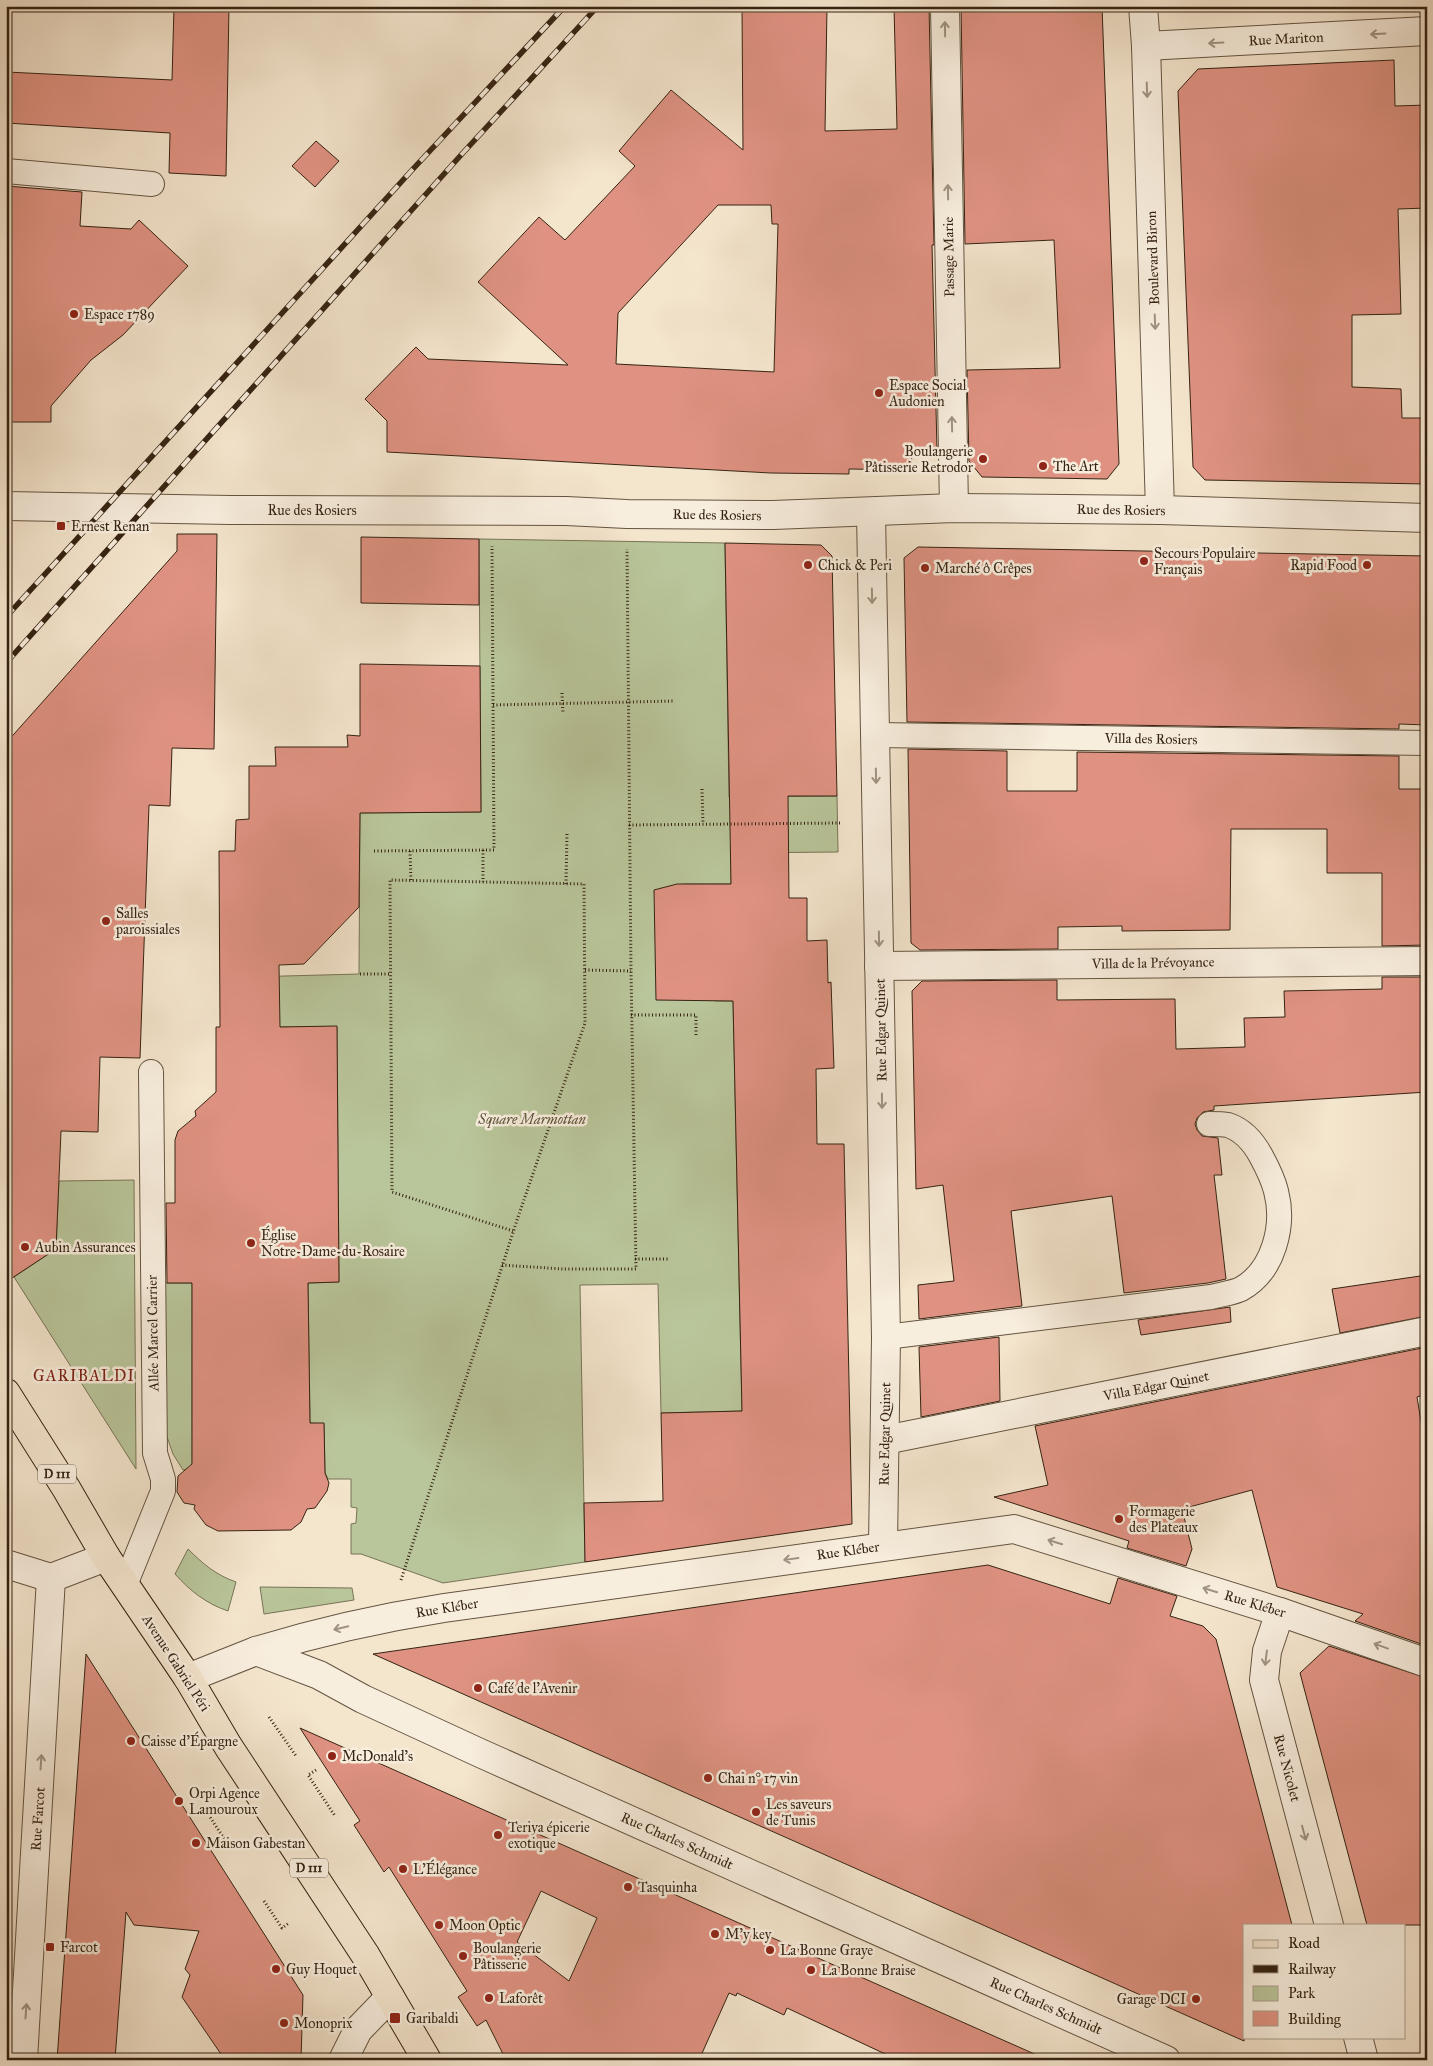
<svg xmlns="http://www.w3.org/2000/svg" width="1433" height="2066" font-family="'IM FELL Great Primer',serif">
<style>
.green{fill:#b9c59a;stroke:#777456}
.building{fill:#df9282;stroke:#352312;fill-rule:evenodd}
.lines{fill:none;stroke-linecap:round;stroke-linejoin:round}
.service-casing{stroke:#655441;stroke-width:26}
.minor-casing{stroke:#655441;stroke-width:30}
.tertiary-casing{stroke:#655441;stroke-width:30}
.primary-casing{stroke:#352312;stroke-width:30}
.path{stroke:#352312;stroke-width:3;stroke-dasharray:1 2.5;stroke-linecap:butt}
.service{stroke:#f8eede;stroke-width:24}
.minor{stroke:#f8eede;stroke-width:28}
.tertiary{stroke:#f8eede;stroke-width:28}
.primary{stroke:#f4e5cd;stroke-width:28}
.rail-casing{stroke:#352312;stroke-width:5.5}
.rail{stroke:#f8eede;stroke-width:4;stroke-dasharray:11;stroke-linecap:butt}
.oneway{stroke:#a09382}
.poi-dot{fill:#8f2418;stroke:#f8eede;stroke-width:2}
.labels{text-anchor:middle;dominant-baseline:central;stroke-width:5;stroke-linejoin:round;paint-order:stroke}
.shield{fill:#f8eede;stroke:#70604f;stroke-width:1}
.shield-label{font-size:12px;font-weight:bold;fill:#352312}
.street-label{font-size:14px;fill:#352312;stroke:#f8eede}
.poi-label{font-size:14px;fill:#352312;stroke:#f8eede;text-anchor:start}
.park-label{font-size:14px;font-style:italic;fill:#5d543b;stroke:#f8eede}
.quarter-label{font-size:16px;letter-spacing:1px;fill:#7a1f14;stroke:#f8eede}
</style>
<rect width="100%" height="100%" fill="#f4e5cd"/>
<filter id="stains"><feTurbulence type="fractalNoise" baseFrequency=".004" numOctaves="4"/><feColorMatrix values="0 0 0 0 .2 0 0 0 0 .09 0 0 0 0 .02 0 0 0 .5 -.17"/></filter>
<radialGradient id="worn" r=".72"><stop offset=".6" stop-color="#630" stop-opacity="0"/><stop offset="1" stop-color="#630" stop-opacity=".3"/></radialGradient>
<g class="green">
<polygon points="479,539 725,543 729,797 837,796 838,852 731,853 731,884 684,884 659,890 715,1001 733,1001 742,1411 661,1413 658,1284 580,1285 585,1562 443,1583 361,1554 351,1554 351,1524 356,1523 357,1508 351,1507 351,1479 328,1479 325,1473 324,1424 310,1423 308,1283 339,1282 337,1027 270,1027 248,977 359,974 360,813 481,812"/>
<polygon points="134,1180 136,1469 14,1277 56,1249 59,1181"/>
<polygon points="163,1283 192,1283 192,1468 183,1470 173,1454 166,1434"/>
<path d="M188,1549C203,1564 216,1575 236,1582L228,1611C207,1604 190,1591 175,1574Z"/>
<polygon points="260,1587 352,1588 354,1600 264,1614"/>
</g>
<g class="building">
<polygon points="174,6 229,6 226,176 169,173 170,133 6,123 6,72 172,80"/>
<path d="M742,6H827L825,131L897,129L894,6H929L934,245H932L937,450L912,452L911,470L849,469V474L771,473L387,452V421L365,399L416,347L428,359L568,365L478,282L539,217L565,240L635,166L619,151L671,90L743,150ZM718,205H771L772,224H778L774,372L616,364L618,313Z"/>
<polygon points="961,6 1102,6 1119,464 1107,479 982,477 969,461 967,370 1060,368 1054,240 965,244"/>
<polygon points="1394,60 1395,106 1427,105 1427,208 1398,209 1401,314 1352,315 1352,387 1401,389 1402,418 1427,418 1427,484 1205,480 1193,467 1178,91 1198,69"/>
<polygon points="316,141 339,161 315,187 292,166"/>
<polygon points="6,186 82,192 80,226 131,229 139,220 188,266 123,335 91,360 51,406 51,422 6,422"/>
<polygon points="177,534 217,534 214,749 172,748 170,806 149,805 140,1058 100,1057 98,1132 61,1131 56,1249 6,1282 6,743 177,551"/>
<polygon points="361,537 479,539 479,605 361,603"/>
<polygon points="725,543 821,545 832,556 837,796 788,796 789,898 807,898 807,941 827,940 828,983 831,982 834,1068 816,1069 817,1144 844,1144 852,1524 585,1562 584,1503 663,1501 661,1413 742,1411 733,1001 656,1000 654,890 677,884 731,884"/>
<polygon points="918,547 1427,556 1427,725 1399,724 1399,729 907,722 904,558"/>
<polygon points="360,664 480,666 481,812 360,813 359,907 304,964 279,965 280,1027 337,1026 339,1282 308,1283 310,1423 324,1423 325,1473 329,1483 327,1491 315,1508 307,1509 301,1522 291,1530 218,1531 206,1525 194,1509 195,1505 184,1503 177,1492 178,1476 192,1464 192,1283 167,1283 166,1203 175,1203 175,1140 178,1131 196,1116 195,1111 216,1092 216,1027 220,1027 219,851 235,851 236,820 249,819 249,766 276,766 275,747 348,747 347,735 360,736"/>
<polygon points="908,749 1007,751 1007,791 1077,791 1077,752 1399,756 1399,789 1427,789 1427,945 1382,946 1382,873 1327,873 1327,829 1231,829 1230,930 1122,931 1122,926 1058,927 1058,949 920,950 911,943"/>
<polygon points="1382,977 1427,977 1427,1092 1214,1106 1214,1110 1203,1112 1197,1118 1195,1124 1197,1130 1202,1136 1218,1138 1222,1175 1214,1175 1226,1279 1208,1283 1124,1293 1112,1196 1011,1211 1022,1306 919,1319 918,1285 954,1281 943,1185 916,1189 912,991 922,981 1057,980 1057,1000 1175,999 1176,1049 1245,1047 1244,1018 1285,1017 1284,991 1382,989"/>
<polygon points="1427,1275 1427,1316 1340,1333 1332,1289"/>
<polygon points="1230,1307 1231,1322 1141,1335 1138,1320"/>
<polygon points="999,1337 1000,1401 921,1417 919,1347"/>
<polygon points="1427,1347 1427,1394 1417,1397 1427,1458 1427,1646 1355,1621 1363,1614 1277,1587 1252,1490 1182,1509 1192,1549 1186,1566 1127,1548 1129,1541 994,1497 1048,1485 1035,1426"/>
<polygon points="988,1565 1110,1604 1118,1578 1177,1596 1170,1616 1203,1626 1216,1639 1292,1925 1244,1925 1244,2041 373,1654"/>
<polygon points="1329,1646 1427,1678 1427,1925 1367,1925 1300,1673"/>
<polygon points="86,1654 303,1995 301,2060 225,2060 182,1997 190,1975 185,1969 199,1931 134,1925 126,1912 115,2060 57,2060"/>
<path d="M300,1728L484,1810L1048,2060H898L787,2008L784,2015L737,1993L736,1996L729,1993L699,2060H506L486,2020L477,2026L458,1997L467,1991L389,1867L384,1872L354,1825L360,1821ZM541,1891L597,1918L569,1981L517,1942Z"/>
</g>
<g class="lines">
<defs>
<g id="service">
<polyline points="6,171 152,184"/>
<polyline points="875,735 1427,743"/>
<path d="M886,1337L1211,1297C1221,1294 1233,1293 1241,1289C1274,1271 1285,1225 1276,1191C1273,1179 1267,1167 1261,1156C1254,1143 1243,1130 1228,1125C1223,1124 1215,1124 1209,1124"/>
<polyline points="125,1585 163,1491 163,1479 155,1453 151,1072"/>
</g>
<g id="minor">
<polyline points="945,6 954,508"/>
<polyline points="1143,6 1146,46 1160,510"/>
<polyline points="1146,46 1427,31"/>
<polyline points="871,513 886,1337 883,1546"/>
<polyline points="879,966 1427,961"/>
<polyline points="885,1440 1427,1331"/>
<polyline points="6,1564 51,1578 106,1557"/>
<polyline points="1280,1612 1267,1651 1264,1680 1329,1925"/>
<path d="M256,1651C318,1632 380,1618 444,1608L1014,1529L1280,1612L1427,1663"/>
<polyline points="1358,2037 1364,2060"/>
<polyline points="23,2060 51,1578"/>
<polyline points="343,2060 358,2030 390,1997"/>
</g>
<g id="tertiary">
<polyline points="6,506 230,510 566,511 627,514 773,515 954,508 1160,510 1427,518"/>
<polyline points="188,1678 256,1651 319,1675 363,1699 480,1753 1166,2060"/>
</g>
<polyline id="primary" points="6,1393 66,1488 106,1557 188,1678 228,1746 366,1956 427,2060"/>
</defs>
<use href="#service" class="service-casing"/>
<use href="#minor" class="minor-casing"/>
<use href="#tertiary" class="tertiary-casing"/>
<use href="#primary" class="primary-casing"/>
<g class="path">
<polyline points="562,693 563,714"/>
<polyline points="493,705 675,701"/>
<polyline points="702,789 703,824"/>
<polyline points="629,825 841,823"/>
<polyline points="483,850 483,882"/>
<polyline points="374,851 494,850 492,546"/>
<polyline points="410,851 411,880"/>
<polyline points="566,884 567,833"/>
<polyline points="585,970 631,971"/>
<polyline points="360,974 391,974"/>
<polyline points="631,1015 696,1015 696,1036"/>
<polyline points="635,1259 668,1259"/>
<polyline points="502,1265 563,1269 636,1269 631,971 627,549"/>
<polyline points="401,1580 517,1220 585,1023 584,884 390,880 392,1192 513,1231"/>
<polyline points="269,1717 296,1756"/>
<polyline points="316,1770 308,1775 335,1816"/>
<polyline points="213,1810 208,1814 225,1840"/>
<polyline points="264,1901 282,1928 289,1923"/>
</g>
<use href="#service" class="service"/>
<use href="#minor" class="minor"/>
<use href="#tertiary" class="tertiary"/>
<use href="#primary" class="primary"/>
<defs>
<g id="rail">
<polyline points="6,617 413,169 565,6"/>
<polyline points="6,663 461,155 598,6"/>
</g>
</defs>
<use href="#rail" class="rail-casing"/>
<use href="#rail" class="rail"/>
</g>
<defs><path id="oneway-shaft" d="M-6 0H5M1.5-3L5.5 0L1.5 3" fill="none" stroke-width="1.6" stroke-linecap="round" stroke-linejoin="round" transform="scale(1.25)"/></defs>
<g class="oneway">
<use href="#oneway-shaft" transform="translate(945 29) rotate(-91)"/>
<use href="#oneway-shaft" transform="translate(1378 34) rotate(177)"/>
<use href="#oneway-shaft" transform="translate(1216 43) rotate(177)"/>
<use href="#oneway-shaft" transform="translate(1147 90) rotate(88)"/>
<use href="#oneway-shaft" transform="translate(948 192) rotate(-91)"/>
<use href="#oneway-shaft" transform="translate(1155 322) rotate(88)"/>
<use href="#oneway-shaft" transform="translate(952 424) rotate(-91)"/>
<use href="#oneway-shaft" transform="translate(872 596) rotate(89)"/>
<use href="#oneway-shaft" transform="translate(876 776) rotate(89)"/>
<use href="#oneway-shaft" transform="translate(879 939) rotate(89)"/>
<use href="#oneway-shaft" transform="translate(882 1101) rotate(89)"/>
<use href="#oneway-shaft" transform="translate(1055 1542) rotate(-163)"/>
<use href="#oneway-shaft" transform="translate(791 1559) rotate(172)"/>
<use href="#oneway-shaft" transform="translate(1210 1590) rotate(-163)"/>
<use href="#oneway-shaft" transform="translate(341 1628) rotate(167)"/>
<use href="#oneway-shaft" transform="translate(1381 1646) rotate(-160)"/>
<use href="#oneway-shaft" transform="translate(1266 1658) rotate(97)"/>
<use href="#oneway-shaft" transform="translate(41 1762) rotate(-86)"/>
<use href="#oneway-shaft" transform="translate(1304 1833) rotate(75)"/>
<use href="#oneway-shaft" transform="translate(26 2011) rotate(-86)"/>
</g>
<g class="poi-dot">
<circle cx="74" cy="314" r="5"/>
<circle cx="879" cy="393" r="5"/>
<circle cx="983" cy="459" r="5"/>
<circle cx="1043" cy="466" r="5"/>
<rect x="56" y="521" width="10" height="10" rx="2.5"/>
<circle cx="1144" cy="561" r="5"/>
<circle cx="808" cy="565" r="5"/>
<circle cx="1367" cy="565" r="5"/>
<circle cx="925" cy="568" r="5"/>
<circle cx="106" cy="921" r="5"/>
<circle cx="251" cy="1243" r="5"/>
<circle cx="25" cy="1247" r="5"/>
<circle cx="1119" cy="1519" r="5"/>
<circle cx="478" cy="1688" r="5"/>
<circle cx="131" cy="1741" r="5"/>
<circle cx="332" cy="1756" r="5"/>
<circle cx="708" cy="1778" r="5"/>
<circle cx="179" cy="1801" r="5"/>
<circle cx="756" cy="1812" r="5"/>
<circle cx="498" cy="1835" r="5"/>
<circle cx="196" cy="1843" r="5"/>
<circle cx="403" cy="1869" r="5"/>
<circle cx="628" cy="1887" r="5"/>
<circle cx="439" cy="1925" r="5"/>
<circle cx="715" cy="1934" r="5"/>
<rect x="45" y="1942" width="10" height="10" rx="2.5"/>
<circle cx="770" cy="1950" r="5"/>
<circle cx="463" cy="1956" r="5"/>
<circle cx="276" cy="1969" r="5"/>
<circle cx="811" cy="1970" r="5"/>
<circle cx="489" cy="1998" r="5"/>
<circle cx="1196" cy="1999" r="5"/>
<rect x="389" y="2012" width="12" height="12" rx="2.5"/>
<circle cx="284" cy="2023" r="5"/>
</g>
<g class="labels">
<g class="shield">
<rect x="38" y="1464.5" width="38" height="19" rx="4"/>
<rect x="290" y="1858.5" width="38" height="19" rx="4"/>
</g>
<g class="shield-label">
<text x="57" y="1474">D 111</text>
<text x="309" y="1868">D 111</text>
</g>
<g class="street-label">
<text transform="translate(1286 39) rotate(-3)">Rue Mariton</text>
<text transform="translate(949 257) rotate(-91)">Passage Marie</text>
<text transform="translate(1153 258) rotate(-92)">Boulevard Biron</text>
<text x="312" y="510">Rue des Rosiers</text>
<text transform="translate(1121 510) rotate(1)">Rue des Rosiers</text>
<text transform="translate(717 515) rotate(1)">Rue des Rosiers</text>
<text transform="translate(1151 739) rotate(1)">Villa des Rosiers</text>
<text transform="translate(1153 963) rotate(-1)">Villa de la Prévoyance</text>
<text transform="translate(881 1030) rotate(-91)">Rue Edgar Quinet</text>
<text transform="translate(153 1333) rotate(-91)">Allée Marcel Carrier</text>
<text transform="translate(1156 1386) rotate(-11)">Villa Edgar Quinet</text>
<text transform="translate(885 1434) rotate(-89)">Rue Edgar Quinet</text>
<text transform="translate(848 1551) rotate(-8)">Rue Kléber</text>
<text transform="translate(1255 1604) rotate(17)">Rue Kléber</text>
<text transform="translate(447 1608) rotate(-9)">Rue Kléber</text>
<text transform="translate(176 1663) rotate(57)">Avenue Gabriel Péri</text>
<text transform="translate(1287 1768) rotate(75)">Rue Nicolet</text>
<text transform="translate(38 1819) rotate(-86)">Rue Farcot</text>
<text transform="translate(677 1841) rotate(24)">Rue Charles Schmidt</text>
<text transform="translate(1046 2006) rotate(24)">Rue Charles Schmidt</text>
</g>
<g class="poi-label">
<text x="84" y="314">Espace 1789</text>
<text x="889" y="385">Espace Social<tspan x="889" dy="16">Audonien</tspan></text>
<text x="973" y="451" text-anchor="end">Boulangerie<tspan x="973" dy="16">Pâtisserie Retrodor</tspan></text>
<text x="1053" y="466">The Art</text>
<text x="71" y="526">Ernest Renan</text>
<text x="1154" y="553">Secours Populaire<tspan x="1154" dy="16">Français</tspan></text>
<text x="818" y="565">Chick &amp; Peri</text>
<text x="1357" y="565" text-anchor="end">Rapid Food</text>
<text x="935" y="568">Marché ô Crêpes</text>
<text x="116" y="913">Salles<tspan x="116" dy="16">paroissiales</tspan></text>
<text x="261" y="1235">Église<tspan x="261" dy="16">Notre-Dame-du-Rosaire</tspan></text>
<text x="35" y="1247">Aubin Assurances</text>
<text x="1129" y="1511">Formagerie<tspan x="1129" dy="16">des Plateaux</tspan></text>
<text x="488" y="1688">Café de l'Avenir</text>
<text x="141" y="1741">Caisse d'Épargne</text>
<text x="342" y="1756">McDonald's</text>
<text x="718" y="1778">Chai n° 17 vin</text>
<text x="189" y="1793">Orpi Agence<tspan x="189" dy="16">Lamouroux</tspan></text>
<text x="766" y="1804">Les saveurs<tspan x="766" dy="16">de Tunis</tspan></text>
<text x="508" y="1827">Teriya épicerie<tspan x="508" dy="16">exotique</tspan></text>
<text x="206" y="1843">Maison Gabestan</text>
<text x="413" y="1869">L'Élégance</text>
<text x="638" y="1887">Tasquinha</text>
<text x="449" y="1925">Moon Optic</text>
<text x="725" y="1934">M'y key</text>
<text x="60" y="1947">Farcot</text>
<text x="473" y="1948">Boulangerie<tspan x="473" dy="16">Pâtisserie</tspan></text>
<text x="780" y="1950">La Bonne Graye</text>
<text x="286" y="1969">Guy Hoquet</text>
<text x="821" y="1970">La Bonne Braise</text>
<text x="499" y="1998">Laforêt</text>
<text x="1186" y="1999" text-anchor="end">Garage DCI</text>
<text x="406" y="2018">Garibaldi</text>
<text x="294" y="2023">Monoprix</text>
</g>
<g class="park-label">
<text x="532" y="1119">Square Marmottan</text>
</g>
<g class="quarter-label">
<text x="84" y="1375">GARIBALDI</text>
</g>
</g>
<rect width="1433" height="2066" fill="none" stroke="#f4e5cd" stroke-width="25"/>
<rect x="8" y="8" width="1418" height="2051" fill="none" stroke="#352312" stroke-width="2.5"/>
<rect x="12" y="12" width="1408" height="2041" fill="none" stroke="#352312"/>
<rect x="1243" y="1924" width="162" height="115" fill="#f8eede" stroke="#aa9d8c"/>
<rect x="1253" y="1940" width="25" height="8" fill="#f4e5cd" stroke="#aa9d8c"/>
<text x="1288" y="1948" font-size="15" fill="#352312">Road</text>
<rect x="1253" y="1965" width="25" height="8" fill="#352312" stroke="#aa9d8c"/>
<text x="1288" y="1974" font-size="15" fill="#352312">Railway</text>
<rect x="1253" y="1986" width="25" height="15" fill="#b9c59a" stroke="#aa9d8c"/>
<text x="1288" y="1998" font-size="15" fill="#352312">Park</text>
<rect x="1253" y="2011" width="25" height="15" fill="#df9282" stroke="#aa9d8c"/>
<text x="1288" y="2024" font-size="15" fill="#352312">Building</text>
<rect width="100%" height="100%" filter="url(#stains)"/>
<rect width="100%" height="100%" fill="url(#worn)"/>
</svg>
